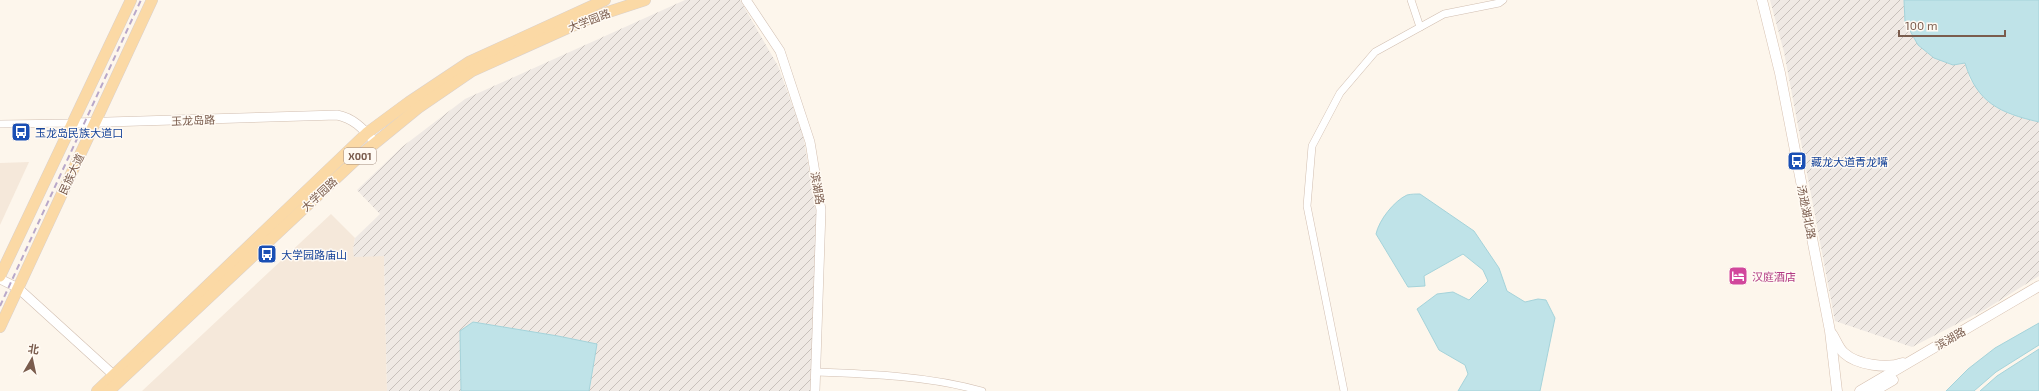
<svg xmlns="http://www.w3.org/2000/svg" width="2039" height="391" font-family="'Exo 2','Noto Sans SC',sans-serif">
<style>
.residential{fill:#f5e8da}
.industrial{fill:url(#industrial-furrows)}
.water{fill:#bfe3e8;stroke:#a5d3da}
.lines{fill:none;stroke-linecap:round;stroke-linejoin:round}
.minor-casing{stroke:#d1beb0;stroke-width:8}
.tertiary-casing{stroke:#d1beb0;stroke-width:10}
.secondary-casing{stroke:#d6c0b0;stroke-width:11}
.primary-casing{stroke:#dad1cd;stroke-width:12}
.minor{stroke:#fff;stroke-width:7}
.tertiary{stroke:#fff;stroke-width:9}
.secondary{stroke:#fff;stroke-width:10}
.primary{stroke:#fbd9a5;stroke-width:11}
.rail{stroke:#b9a8c9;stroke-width:2;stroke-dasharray:6 4;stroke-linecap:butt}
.labels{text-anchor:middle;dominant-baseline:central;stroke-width:3;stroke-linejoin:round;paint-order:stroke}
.shield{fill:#fffaf3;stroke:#a28b7f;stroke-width:1}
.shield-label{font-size:10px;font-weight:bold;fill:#7a5c4d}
.street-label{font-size:11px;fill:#7a5c4d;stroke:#fffaf3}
.transit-label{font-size:11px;fill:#164399;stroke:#fffaf3;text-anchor:start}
.hotel-label{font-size:11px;fill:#b23c85;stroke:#fffaf3;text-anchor:start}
</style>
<defs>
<pattern id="industrial-furrows" width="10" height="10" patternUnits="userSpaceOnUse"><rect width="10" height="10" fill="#efe9e4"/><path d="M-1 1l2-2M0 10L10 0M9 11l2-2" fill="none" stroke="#c7c0bb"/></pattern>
</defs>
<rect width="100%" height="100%" fill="#fdf6ec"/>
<g class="residential">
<polygon points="29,162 0,225 0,163"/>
<polygon points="331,214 355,238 353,250 384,255 387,391 142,391"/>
</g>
<g class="industrial">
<polygon points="685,0 740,0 778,66 803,135 818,222 813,391 387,391 384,256 354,257 353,250 355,238 380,214 357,190 402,147 465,99"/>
<polygon points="1770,0 1904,0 1905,22 1918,45 1934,58 1965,63 1970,80 2009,114 2039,122 2039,276 1986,309 1912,347 1835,321 1784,52"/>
</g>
<g class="water">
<path d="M1904,0H2039V122C2000,113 1977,103 1965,63L1953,65L1934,58L1918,45L1905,22Z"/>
<path d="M1420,194L1474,231L1499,268L1507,291L1525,302L1538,299L1546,300L1555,318L1540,391H1458L1468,374L1465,365L1439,350L1417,309L1437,294L1453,292L1469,300L1488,281L1483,270L1463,254L1424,276L1425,286L1408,287L1376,234C1379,220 1394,201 1407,195C1411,194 1416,194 1420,194Z"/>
<polygon points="473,322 558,336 597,344 589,391 461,391 460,331"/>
<polygon points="2039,323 2039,345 1996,372 1974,391 1946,391 1968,369 1995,348"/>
<polygon points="2039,349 2039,391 1980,391 1997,376"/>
</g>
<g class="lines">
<defs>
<g id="minor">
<polyline points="1411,0 1420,27"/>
<polyline points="0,124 74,123"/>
<path d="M816,372C872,374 928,376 982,391"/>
<polyline points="1344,391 1307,206 1312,146 1340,93 1375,52 1444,14 1499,3 1503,0"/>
</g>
<g id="tertiary">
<polyline points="746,0 780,51 810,142 821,210 815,391"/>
<path d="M74,123L337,115C354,118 364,130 376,143"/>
<polyline points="0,279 18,288 118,379"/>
</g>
<g id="secondary">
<polyline points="1762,0 1780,73 1830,331 1837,391"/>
<path d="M1832,334C1836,340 1839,349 1844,353C1857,365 1887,369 1903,363"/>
<polyline points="1860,391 2039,286"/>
<polyline points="1874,391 1893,380"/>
</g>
<g id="primary">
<polyline points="0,276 131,0"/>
<polyline points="0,327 152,0"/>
<polyline points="97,391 367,133 409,102 469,62 605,0"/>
<polyline points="109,391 363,153 418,108 472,71 590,18 645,0"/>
</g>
</defs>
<use href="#minor" class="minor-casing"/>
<use href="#tertiary" class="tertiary-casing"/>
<use href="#secondary" class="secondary-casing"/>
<use href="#primary" class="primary-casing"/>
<use href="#minor" class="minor"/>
<use href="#tertiary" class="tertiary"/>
<use href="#secondary" class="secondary"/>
<use href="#primary" class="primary"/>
<polyline class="rail" points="0,306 141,0"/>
</g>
<defs>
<symbol id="bus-square" viewBox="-11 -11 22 22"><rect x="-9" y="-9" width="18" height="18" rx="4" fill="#1a4fb4" stroke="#fffaf3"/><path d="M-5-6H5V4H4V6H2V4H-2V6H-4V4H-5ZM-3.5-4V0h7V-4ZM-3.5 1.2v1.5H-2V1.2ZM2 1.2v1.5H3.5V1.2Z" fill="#fff"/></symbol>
<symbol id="hotel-square" viewBox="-11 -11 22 22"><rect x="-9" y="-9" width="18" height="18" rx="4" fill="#d1479c" stroke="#fffaf3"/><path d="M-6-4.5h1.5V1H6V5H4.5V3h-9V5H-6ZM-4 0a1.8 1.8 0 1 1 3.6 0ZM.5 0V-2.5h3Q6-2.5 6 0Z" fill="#fff"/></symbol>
</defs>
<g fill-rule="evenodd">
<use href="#bus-square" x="10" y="121" width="22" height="22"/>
<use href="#bus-square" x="1786" y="150" width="22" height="22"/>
<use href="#bus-square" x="256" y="243" width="22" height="22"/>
<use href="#hotel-square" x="1727" y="265" width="22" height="22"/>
</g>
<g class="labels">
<rect class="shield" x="344" y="148" width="32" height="16" rx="3"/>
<g class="shield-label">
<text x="360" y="156">X001</text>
</g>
<g class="street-label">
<text transform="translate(589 20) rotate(-21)">大学园路</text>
<text transform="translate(193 120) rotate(-2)">玉龙岛路</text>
<text transform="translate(71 174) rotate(-65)">民族大道</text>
<text transform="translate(818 188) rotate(80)">滨湖路</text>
<text transform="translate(319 194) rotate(-43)">大学园路</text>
<text transform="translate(1807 212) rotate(79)">汤逊湖北路</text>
<text transform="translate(1950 338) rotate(-30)">滨湖路</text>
</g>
<g class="transit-label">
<text x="35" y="132">玉龙岛民族大道口</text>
<text x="1811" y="161">藏龙大道青龙嘴</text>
<text x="281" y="254">大学园路庙山</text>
</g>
<g class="hotel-label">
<text x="1752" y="276">汉庭酒店</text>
</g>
</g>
<g transform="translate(32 359) rotate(9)" stroke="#fffaf3" stroke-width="3" paint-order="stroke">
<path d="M0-3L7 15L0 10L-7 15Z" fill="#7a5c4d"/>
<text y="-6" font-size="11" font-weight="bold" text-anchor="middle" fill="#7a5c4d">北</text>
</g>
<path d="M1899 30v6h106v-6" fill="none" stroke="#7a5c4d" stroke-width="2"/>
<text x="1905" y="30" font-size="12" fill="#7a5c4d" stroke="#fffaf3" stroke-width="3" paint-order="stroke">100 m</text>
</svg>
